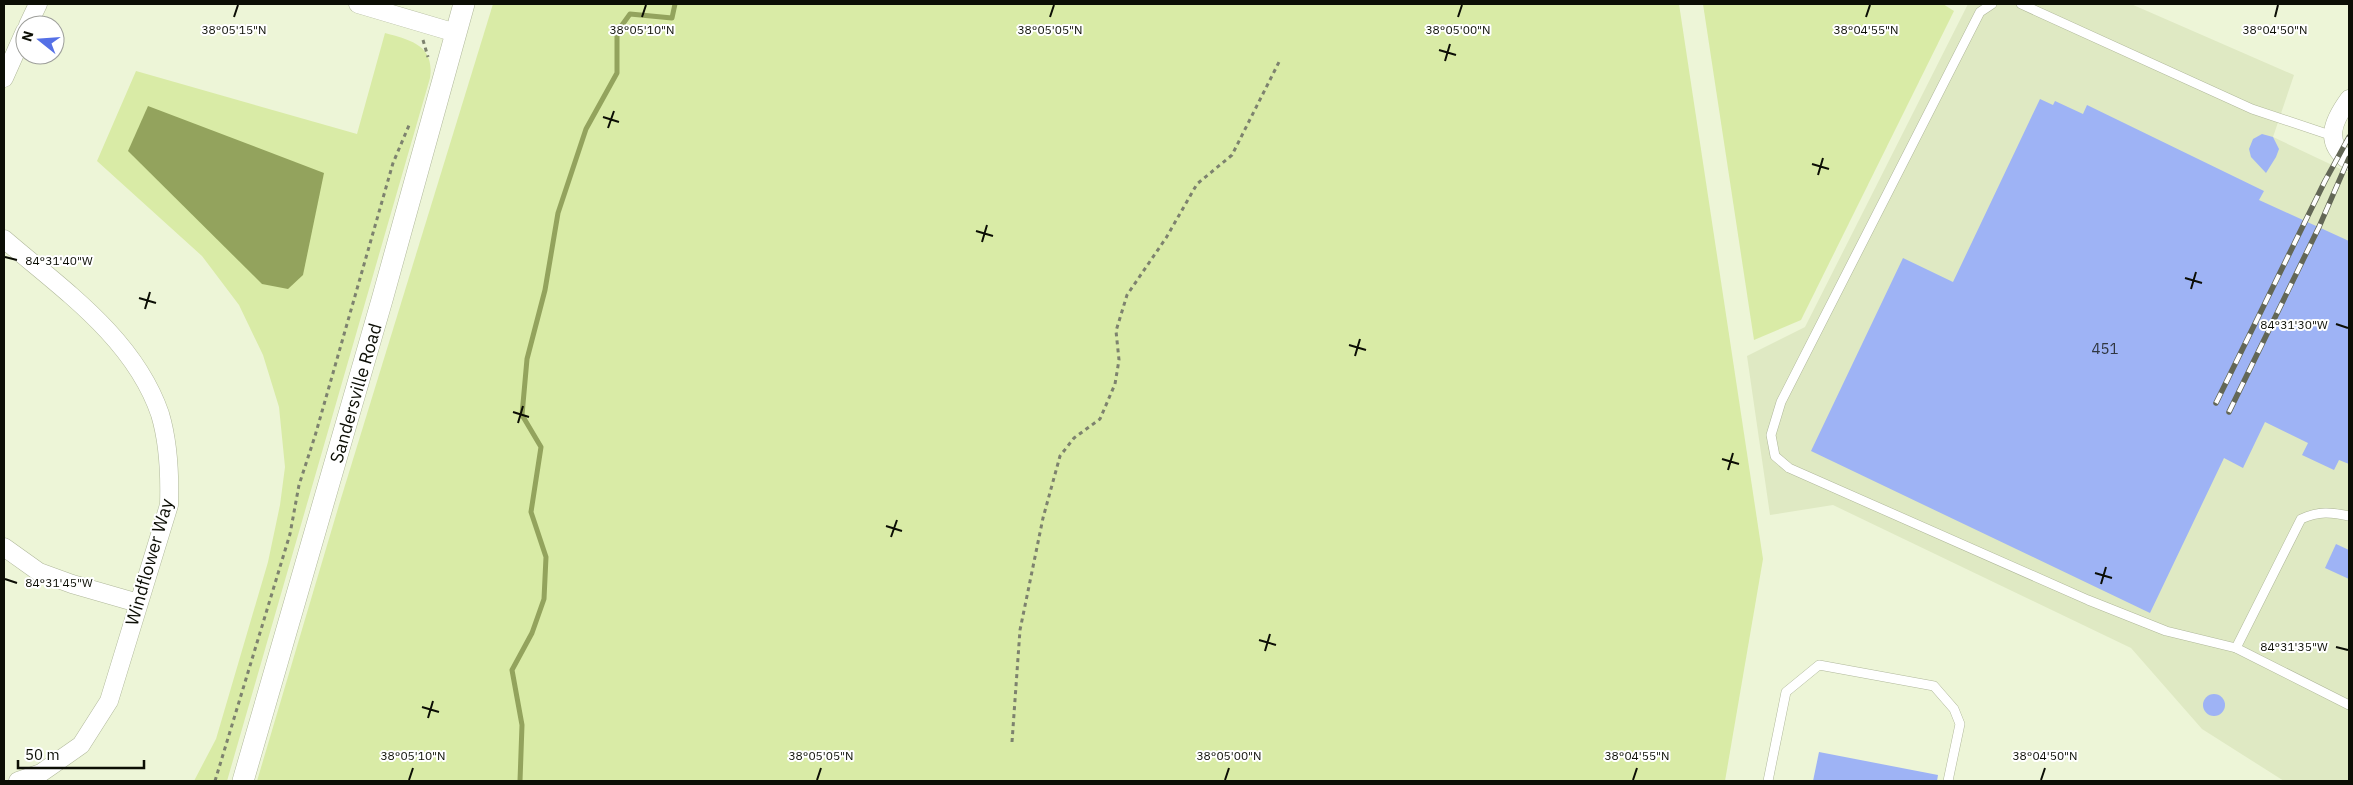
<svg xmlns="http://www.w3.org/2000/svg" width="2353" height="785" font-family="'IBM Plex Sans',sans-serif">
<style>
.built{fill:#dfe9c3}
.green{fill:#d9eba6}
.water{fill:#93a35d}
.lines{fill:none;stroke-linecap:round;stroke-linejoin:round}
.stream{stroke:#93a35d;stroke-width:5}
.building{fill:#9eb3f5}
.service-casing{stroke:#b0b89b;stroke-width:10}
.minor-casing{stroke:#b0b89b;stroke-width:19}
.tertiary-casing{stroke:#b0b89b;stroke-width:22}
.path{stroke:#7d826e;stroke-width:3;stroke-dasharray:4 4;stroke-linecap:butt}
.service{stroke:#fff;stroke-width:9}
.minor{stroke:#fff;stroke-width:18}
.tertiary{stroke:#fff;stroke-width:21}
.rail-casing{stroke:#636756;stroke-width:5.5}
.rail{stroke:#fff;stroke-width:4;stroke-dasharray:11;stroke-linecap:butt}
.ticks{fill:none;stroke:#0c0e05;stroke-width:2}
.labels{text-anchor:middle;dominant-baseline:central;stroke-width:4;stroke-linejoin:round;paint-order:stroke}
.number-label{font-size:15px;fill:#303741}
.street-label{font-size:18px;fill:#0c0e05;stroke:#fff}
.ticks-label{font-size:12px;text-anchor:middle;fill:#0c0e05;stroke:#fff;stroke-width:4;stroke-linejoin:round;paint-order:stroke}
</style>
<rect width="100%" height="100%" fill="#edf5d7"/>
<polygon class="built" points="1968,4 2131,4 2294,75 2273,137 2349,173 2349,781 2284,781 2202,729 2131,648 1833,505 1770,515 1747,356 1805,327"/>
<g class="green">
<polygon points="493,4 1679,4 1763,559 1725,781 257,781 339,505"/>
<polygon points="1703,4 1943,4 1954,11 1801,320 1754,340"/>
<path d="M385,33C410,40 435,45 430,78L227,781H194L216,739L268,562L280,505L285,467L279,407L263,355L239,305L202,256L97,161L136,71L357,134Z"/>
</g>
<polygon class="water" points="148,106 324,173 303,275 288,289 262,284 128,151"/>
<g class="lines">
<polyline class="stream" points="520,781 522,725 512,670 532,633 544,599 546,557 531,512 541,447 522,415 527,359 545,290 558,213 586,129 617,73 617,32 630,14 672,18 675,4"/>
</g>
<g class="building">
<polygon points="2040,99 2053,105 2055,101 2083,114 2087,105 2264,191 2259,200 2349,241 2349,464 2339,460 2334,470 2302,455 2308,443 2265,422 2243,468 2224,458 2150,613 1811,451 1903,258 1953,282"/>
<polygon points="2262,134 2273,137 2279,149 2276,157 2266,173 2251,157 2249,149 2253,139"/>
<polygon points="2336,544 2349,550 2349,579 2325,568"/>
<circle cx="2214" cy="705" r="11"/>
<polygon points="1819,752 1938,775 1937,781 1813,781"/>
</g>
<g class="lines">
<defs>
<g id="service">
<polyline points="1992,4 1980,12 1781,402 1771,435 1775,456 1789,468 2088,600 2166,631 2236,648 2349,705"/>
<polyline points="2021,4 2252,109 2333,136"/>
<path d="M2236,648L2301,519C2319,511 2331,512 2349,516"/>
<polyline points="1768,781 1786,692 1819,665 1934,686 1954,709 1960,724 1948,781"/>
</g>
<g id="minor">
<polyline points="358,4 456,33"/>
<polyline points="28,25 38,4"/>
<polyline points="4,78 25,31"/>
<path d="M2349,99C2333,121 2323,142 2349,161"/>
<path d="M4,239C62,289 134,338 160,414C169,444 170,474 169,505L109,701L81,745L41,773L18,781"/>
<polyline points="4,547 39,572 72,584 138,603"/>
</g>
<g id="tertiary">
<path id="s1" d="M243,781L382,300L464,4"/>
</g>
</defs>
<use href="#service" class="service-casing"/>
<use href="#minor" class="minor-casing"/>
<use href="#tertiary" class="tertiary-casing"/>
<g class="path">
<polyline points="423,40 428,57"/>
<polyline points="1012,742 1020,630 1043,518 1060,456 1074,438 1100,419 1115,384 1119,360 1116,331 1127,295 1166,238 1197,184 1232,155 1279,62"/>
<polyline points="215,781 290,534 299,485 315,436 393,163 410,123"/>
</g>
<use href="#service" class="service"/>
<use href="#minor" class="minor"/>
<use href="#tertiary" class="tertiary"/>
<defs>
<g id="rail">
<polyline points="2216,403 2325,181 2349,137"/>
<polyline points="2229,412 2319,227 2349,158"/>
</g>
</defs>
<use href="#rail" class="rail-casing"/>
<use href="#rail" class="rail"/>
</g>
<path class="ticks" d="M234,17L238,5M642,17L646,5M1050,17L1054,5M1458,17L1462,5M1866,17L1870,5M2275,17L2278,5M1439,50L1456,55M1445,61L1450,44M603,117L619,122M608,128L614,111M1812,164L1829,169M1818,175L1823,158M976,231L993,236M982,242L987,225M5,257L17,260M2185,278L2202,283M2191,289L2196,272M139,298L156,303M145,309L150,292M2336,324L2348,328M1349,345L1366,350M1355,356L1360,339M513,412L529,417M518,423L523,406M1722,459L1739,464M1728,470L1733,453M886,526L902,531M891,537L897,520M2095,573L2112,578M5,579L17,583M2101,584L2106,567M1259,640L1276,645M2336,647L2348,650M1265,651L1270,634M422,707L439,712M428,718L433,701M409,780L413,768M817,780L821,768M1225,780L1229,768M1633,780L1637,768M2041,780L2045,768"/>
<g class="labels">
<g class="number-label">
<text x="2105" y="348">451</text>
</g>
<g class="street-label">
<text stroke="none"><textPath href="#s1" startOffset="404">Sandersville Road</textPath></text>
<text transform="translate(149 562) rotate(-74)">Windflower Way</text>
</g>
</g>
<g class="ticks-label">
<text x="234" y="34">38°05'15"N</text>
<text x="642" y="34">38°05'10"N</text>
<text x="1050" y="34">38°05'05"N</text>
<text x="1458" y="34">38°05'00"N</text>
<text x="1866" y="34">38°04'55"N</text>
<text x="2275" y="34">38°04'50"N</text>
<text x="59" y="265">84°31'40"W</text>
<text x="2294" y="329">84°31'30"W</text>
<text x="59" y="587">84°31'45"W</text>
<text x="2294" y="651">84°31'35"W</text>
<text x="413" y="760">38°05'10"N</text>
<text x="821" y="760">38°05'05"N</text>
<text x="1229" y="760">38°05'00"N</text>
<text x="1637" y="760">38°04'55"N</text>
<text x="2045" y="760">38°04'50"N</text>
</g>
<rect width="2353" height="785" fill="none" stroke="#0c0e05" stroke-width="10"/>
<g transform="translate(40 40) rotate(287)"><circle r="24" fill="#ffffff" stroke="#9e9f9b"/>
<path d="M0-4L9 19L0 12L-9 19Z" fill="#5570e6"/>
<text y="-8" font-size="14" font-weight="bold" text-anchor="middle" fill="#0c0e05">N</text>
</g>
<path d="M18 760v8h126v-8" fill="none" stroke="#0c0e05" stroke-width="2.5"/>
<text x="25" y="760" font-size="15" fill="#0c0e05" stroke="#ffffff" stroke-width="4" paint-order="stroke">50 m</text>
</svg>
